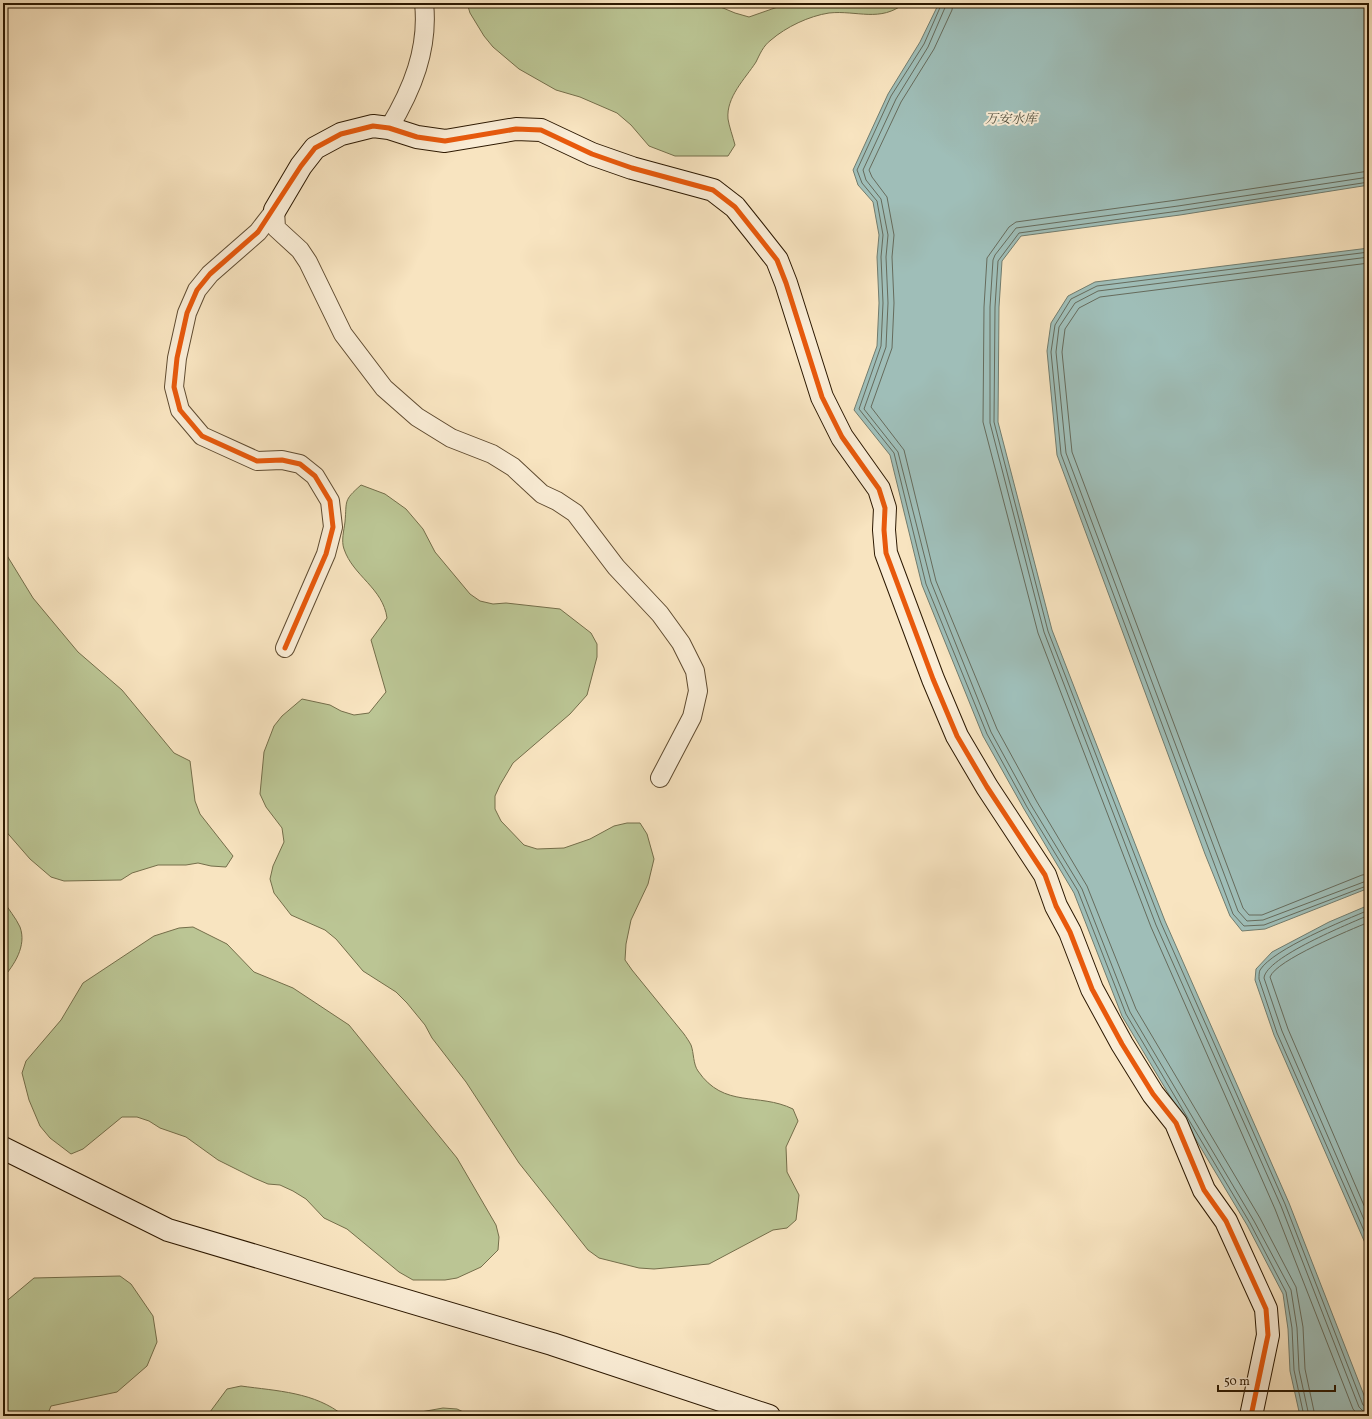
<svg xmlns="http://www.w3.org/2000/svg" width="1372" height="1419" font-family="Vollkorn,'Noto Serif SC',serif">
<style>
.green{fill:#bbc594;stroke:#746e4a}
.water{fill:#9fbeb8;stroke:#717c6e}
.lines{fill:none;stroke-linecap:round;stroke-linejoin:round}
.shore{stroke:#666b5c;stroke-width:1}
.street-casing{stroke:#5f4b30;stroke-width:20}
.secondary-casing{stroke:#2c1800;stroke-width:24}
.street{stroke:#faedd6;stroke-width:18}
.secondary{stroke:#faedd6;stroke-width:22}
.cycleway-casing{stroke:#faedd6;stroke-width:8}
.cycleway{stroke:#e8590c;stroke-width:5}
.labels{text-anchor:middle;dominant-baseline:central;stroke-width:4;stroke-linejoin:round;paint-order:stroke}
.water-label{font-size:13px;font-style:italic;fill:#545240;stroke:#faedd6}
</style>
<rect width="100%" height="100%" fill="#f8e4c0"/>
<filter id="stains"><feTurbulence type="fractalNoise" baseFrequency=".005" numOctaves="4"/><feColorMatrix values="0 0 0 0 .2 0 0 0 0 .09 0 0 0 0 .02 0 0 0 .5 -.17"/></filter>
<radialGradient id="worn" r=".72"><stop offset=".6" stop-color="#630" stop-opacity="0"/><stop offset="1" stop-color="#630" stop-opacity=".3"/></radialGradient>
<g class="green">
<path d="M467,3H711L735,13L749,17L789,3H905C880,23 857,10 829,13C809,16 786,27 771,40C763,46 760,54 756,62C745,79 726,97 728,119C729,126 733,137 735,145L728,156H675L649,146L631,125L617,113L580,97L556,90L519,69L493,47L484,36L470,13Z"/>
<path d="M361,485L385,494L406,509L423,529L435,552L470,594L480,601L493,604L506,603L560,609L591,633L597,644V657L587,695L570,714L513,763L500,785L495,796V809L501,821L524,845L537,849L564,848L590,839L614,826L627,823H640L647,834L654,859L648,884L631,920L626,944L625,960L632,970L684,1034C686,1037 689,1041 691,1045C694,1053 693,1064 698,1071C724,1109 758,1092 793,1109L798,1121L786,1147L787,1172L799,1195L796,1220L787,1228L773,1230L709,1264L654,1269L639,1268L599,1258L588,1250L519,1163L466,1082L432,1038L425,1025L407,1003L396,992L363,971L336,939L325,930L291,915L274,893L270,879L273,866L284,842L282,828L266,807L260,794L264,752L274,726L282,716L302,699L330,705L341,711L354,715L369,713L386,692L371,640L387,618C383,588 353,576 344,549C341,541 344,530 345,522C347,500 343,501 361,485Z"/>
<polygon points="3,549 33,598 78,652 122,690 174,753 190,761 195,801 200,814 233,856 226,867 211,866 198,863 186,865 158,865 132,873 121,880 64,881 51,877 30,859 3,828"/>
<path d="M3,900C8,909 16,918 20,927C27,946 14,965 3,978Z"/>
<polygon points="193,927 227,944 254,972 293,988 349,1025 457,1158 496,1225 499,1237 498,1250 481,1267 457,1278 445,1280 413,1280 399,1272 347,1229 324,1218 306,1199 293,1191 280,1185 268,1184 254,1178 218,1160 186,1137 160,1128 149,1121 137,1117 122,1117 83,1149 71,1154 50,1138 40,1126 29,1100 22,1073 26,1061 61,1020 83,983 154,936 179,928"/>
<polygon points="120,1276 131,1284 153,1316 157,1342 147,1366 117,1392 51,1406 47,1416 3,1416 3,1304 34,1278"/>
<path d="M241,1386C277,1391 315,1392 344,1416H207L227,1389Z"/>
<polygon points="443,1408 457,1409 472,1416 410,1416 415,1413"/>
</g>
<g class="water">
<polygon points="939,3 1369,3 1369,185 1180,215 1021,236 1002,261 999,307 998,422 1052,630 1165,921 1289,1203 1369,1408 1369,1416 1300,1416 1290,1371 1288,1329 1283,1294 1247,1225 1122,1016 1074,893 1024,809 983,736 922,585 890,455 854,410 877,346 879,303 877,257 879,235 873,202 858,185 853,170 888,94 920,42"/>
<polygon points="1369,248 1369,888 1265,929 1242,931 1230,916 1205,854 1057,455 1047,351 1051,323 1068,296 1095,282"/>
<polygon points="1369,905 1369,1252 1274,1035 1255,980 1256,969 1272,952 1329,922"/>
</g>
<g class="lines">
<g class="shore">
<polyline points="942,3 924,44 891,96 857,170 862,183 877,201 883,235 881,257 883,303 881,346 859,409 894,453 926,584 987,734 1027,807 1078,891 1126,1014 1250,1223 1286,1292 1292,1328 1294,1370 1304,1416"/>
<polyline points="947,3 928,47 896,99 863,170 866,180 881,199 888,235 886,257 888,303 886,347 864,409 898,452 931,582 991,732 1031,805 1082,889 1130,1012 1254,1221 1291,1290 1297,1328 1299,1370 1309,1416"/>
<polyline points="953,3 952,10 934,49 901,102 869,170 872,177 887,197 894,235 892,257 894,303 892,348 871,407 904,450 936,581 997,729 1037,802 1087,886 1136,1009 1260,1218 1296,1287 1303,1327 1305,1369 1315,1416"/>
<polyline points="1369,177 1178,206 1016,228 995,255 993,260 990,307 990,423 1044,632 1156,925 1281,1206 1359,1407 1363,1411 1369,1413"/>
<polyline points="1369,182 1179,211 1019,233 998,261 995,307 994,422 1048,631 1161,923 1285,1204 1363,1405 1369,1408"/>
<polyline points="1369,252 1097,286 1071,299 1055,325 1051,352 1061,454 1233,914 1244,926 1264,925 1369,885"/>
<polyline points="1369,257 1098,291 1075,303 1059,327 1056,352 1066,453 1238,911 1247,921 1263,920 1369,880"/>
<polyline points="1369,263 1100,297 1079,308 1065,329 1062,352 1072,452 1243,908 1249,915 1262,915 1362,875 1369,874"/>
<path d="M1369,910C1345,920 1273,949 1260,970C1259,972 1259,976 1259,979L1277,1033L1369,1242"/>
<path d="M1369,915C1349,924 1266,957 1264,978L1282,1031L1369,1231"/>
<path d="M1369,922C1350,930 1276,960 1270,977L1288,1029L1369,1217"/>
<polyline points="1359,1416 1353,1409 1275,1209 1151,927 1038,633 983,422 984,307 987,258 1009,227 1016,222 1177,200 1369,171"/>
</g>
<defs>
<g id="street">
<path d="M389,128C412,90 429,49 424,3"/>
<polyline points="275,210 276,228 300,250 308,262 343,334 384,388 417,417 451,438 492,454 513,467 542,494 557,501 575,513 616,567 660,614 681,643 695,671 698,691 692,717 660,778"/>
<polyline points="275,210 258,232 210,274 197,290 187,313 177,358 174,387 180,410 202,436 257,461 282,460 300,464 315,476 330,501 333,527 326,554 285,648"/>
</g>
<g id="secondary">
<polyline points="275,210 301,166 315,148 341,134 373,126 389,128 417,137 445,141 516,129 541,130 592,154 632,168 713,190 735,207 755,232 777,260 786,283 822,397 842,437 879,489 885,508 884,530 886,553 933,679 957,736 987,787 1045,875 1056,906 1070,932 1092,989 1122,1044 1153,1094 1176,1123 1204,1190 1226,1221 1266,1309 1268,1335 1251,1416"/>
<polyline points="3,1148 168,1230 552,1344 769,1416"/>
</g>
</defs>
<use href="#street" class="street-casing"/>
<use href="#secondary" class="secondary-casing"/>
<use href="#street" class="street"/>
<use href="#secondary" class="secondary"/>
<defs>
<polyline id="cycleway" points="285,648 326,554 333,527 330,501 315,476 300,464 282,460 257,461 202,436 180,410 174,387 177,358 187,313 197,290 210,274 258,232 301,166 315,148 341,134 373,126 389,128 417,137 445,141 516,129 541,130 592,154 632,168 713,190 735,207 777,260 786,283 822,397 842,437 879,489 885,508 884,530 886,553 933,679 957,736 987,787 1045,875 1056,906 1070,932 1092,989 1122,1044 1153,1094 1176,1123 1204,1190 1226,1221 1266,1309 1268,1335 1251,1416"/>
</defs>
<use href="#cycleway" class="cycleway-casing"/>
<use href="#cycleway" class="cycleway"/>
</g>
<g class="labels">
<g class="water-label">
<text x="1011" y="120">万安水库</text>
</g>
</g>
<rect width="1372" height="1419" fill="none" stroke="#f8e4c0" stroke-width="16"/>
<rect x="4" y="4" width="1364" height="1411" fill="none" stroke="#2c1800" stroke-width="2"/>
<rect x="8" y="8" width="1356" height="1403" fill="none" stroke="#2c1800"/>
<path d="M1218 1385v6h117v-6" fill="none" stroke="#2c1800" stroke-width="2"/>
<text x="1224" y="1385" font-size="12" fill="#2c1800" stroke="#faedd6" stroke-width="3" paint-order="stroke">50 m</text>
<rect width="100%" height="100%" filter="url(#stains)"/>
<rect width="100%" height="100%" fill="url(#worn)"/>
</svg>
